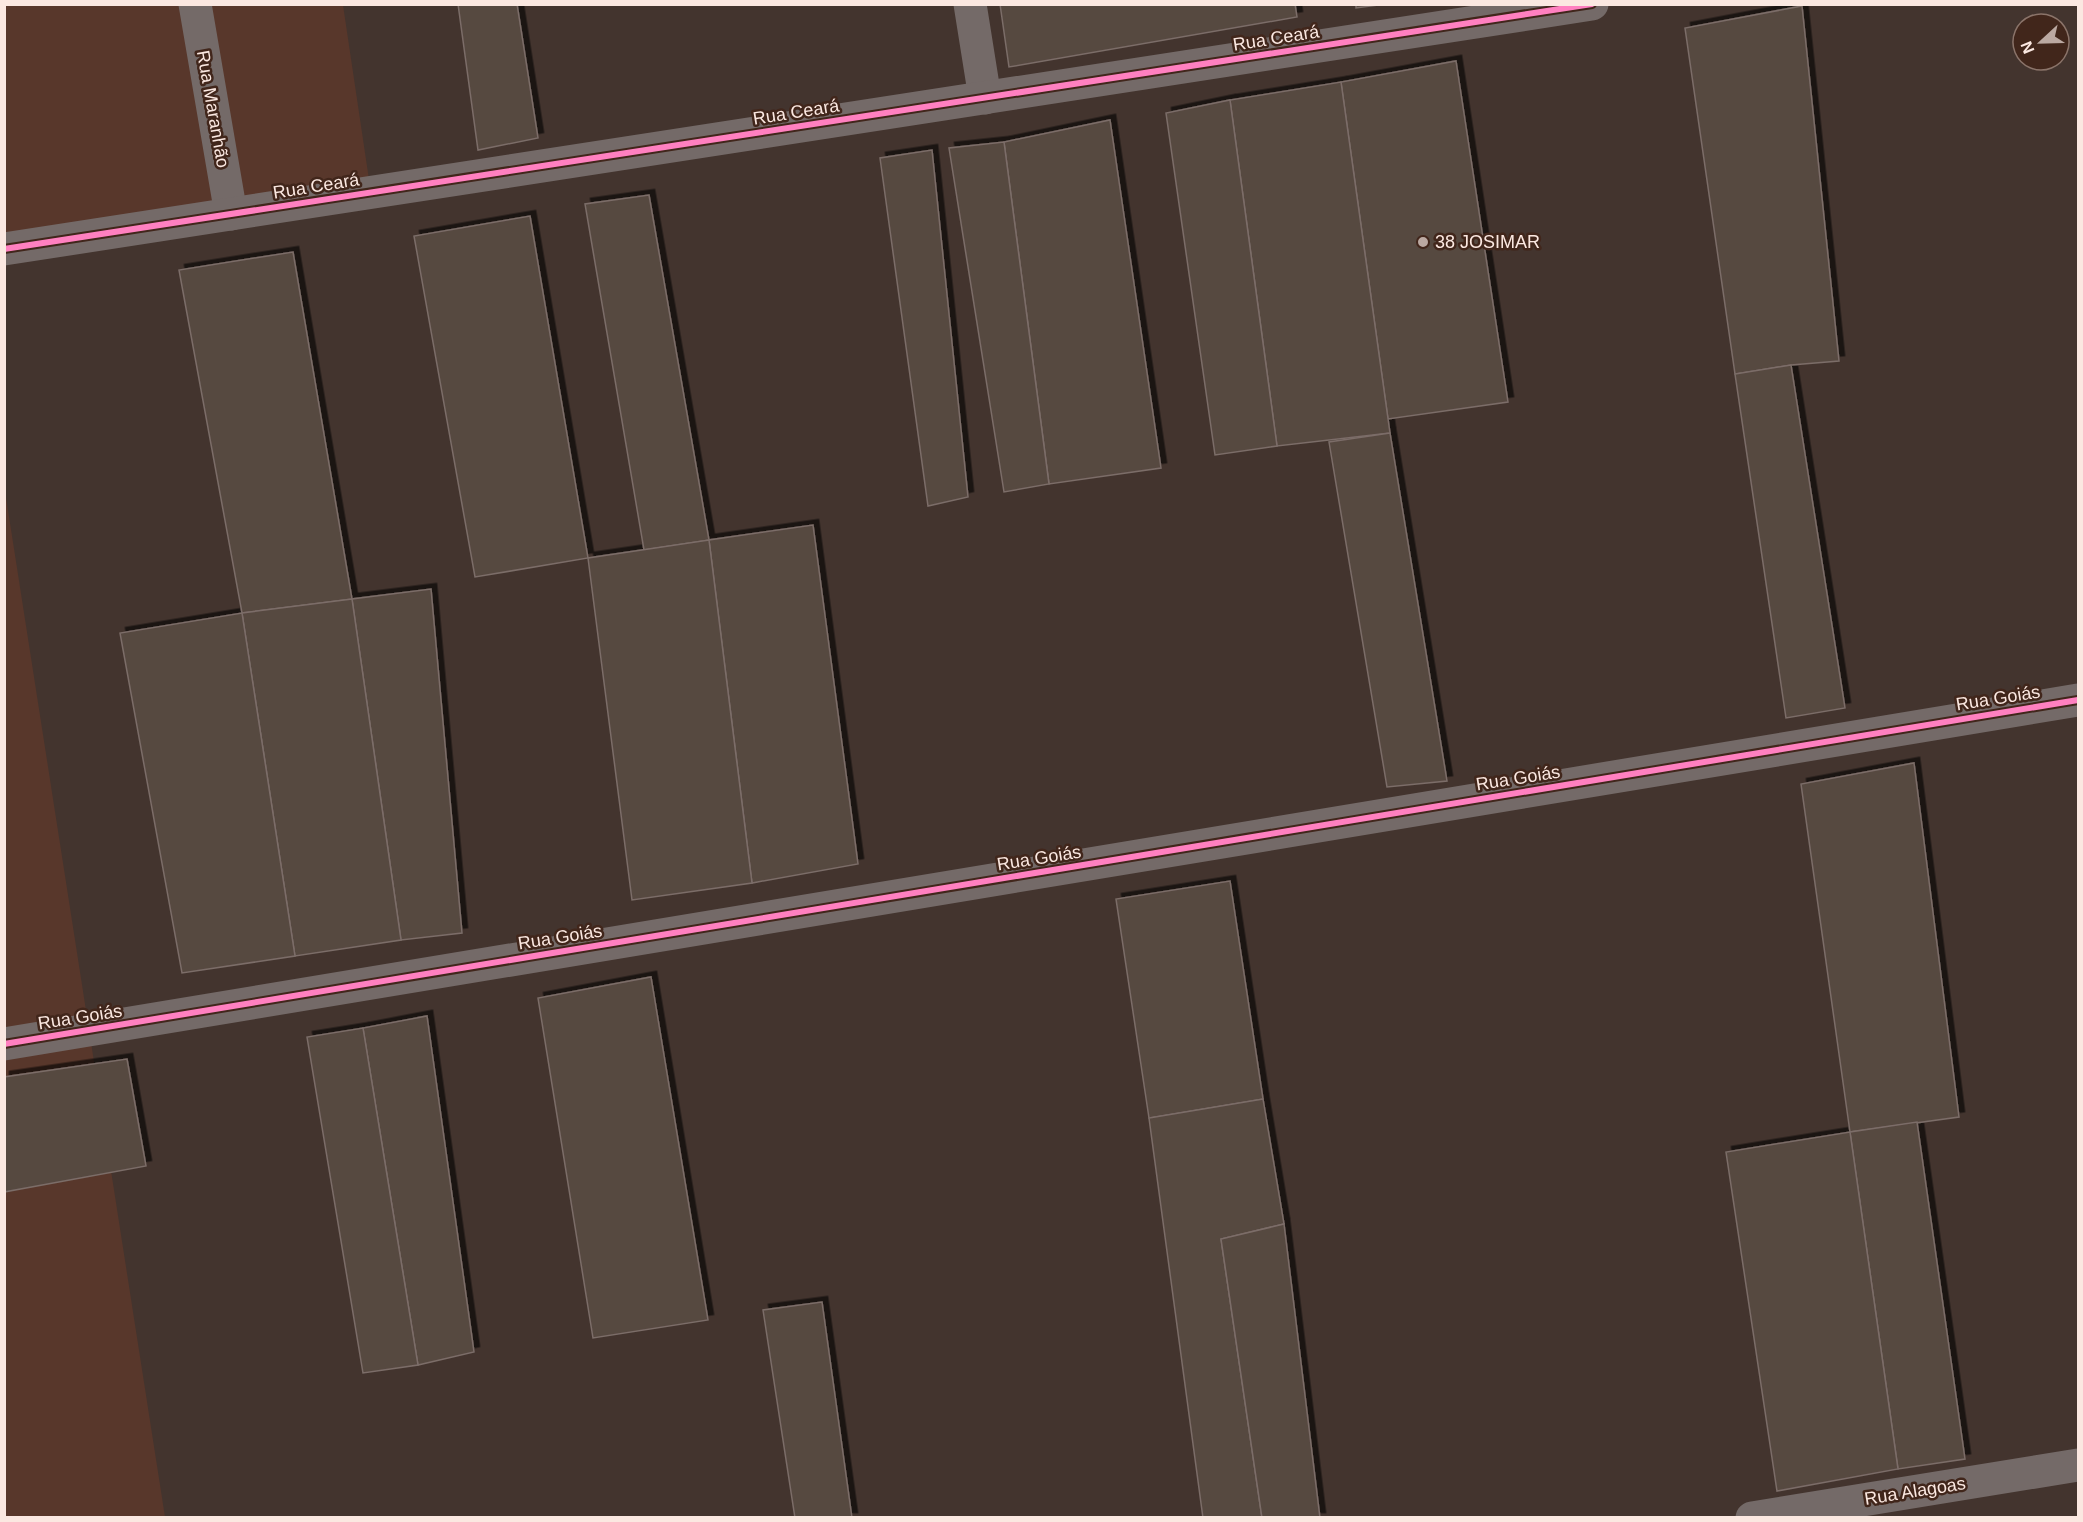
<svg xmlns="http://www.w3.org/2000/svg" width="2083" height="1522" font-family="Arial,sans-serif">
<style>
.built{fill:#58372b}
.building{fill:#574841;stroke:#7b6d68;stroke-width:1.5;filter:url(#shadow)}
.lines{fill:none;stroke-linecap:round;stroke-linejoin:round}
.minor{stroke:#746a68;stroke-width:33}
.cycleway-casing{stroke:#41261b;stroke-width:10}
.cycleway{stroke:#ff80c0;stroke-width:6}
.poi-dot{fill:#bba9a2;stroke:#41261b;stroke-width:2}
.labels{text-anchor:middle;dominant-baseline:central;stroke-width:5;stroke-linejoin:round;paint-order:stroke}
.street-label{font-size:18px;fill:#fbe8e1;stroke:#41261b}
.poi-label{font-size:18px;fill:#fbe8e1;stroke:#41261b;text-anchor:start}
</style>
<defs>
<filter id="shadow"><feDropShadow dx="5.5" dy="-5.5" stdDeviation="0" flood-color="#0009"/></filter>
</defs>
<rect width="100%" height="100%" fill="#43342e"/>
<g class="built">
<polygon points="5,5 343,5 371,193 5,249"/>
<polygon points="5,491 165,1517 5,1517"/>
</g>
<g class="building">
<polygon points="458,4 517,4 538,138 478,150"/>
<polygon points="1000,4 1295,4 1297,17 1009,67"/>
<polygon points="1356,4 1386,4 1356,8"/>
<polygon points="1802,6 1839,361 1791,365 1735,374 1685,28"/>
<polygon points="1456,61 1508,402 1388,419 1341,82"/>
<polygon points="1341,82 1390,433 1277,446 1230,100"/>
<polygon points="1230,100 1277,446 1215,455 1166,113"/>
<polygon points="1110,120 1161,468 1049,484 1004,142"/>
<polygon points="1004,142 1049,484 1004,492 949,148"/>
<polygon points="932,150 968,497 928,506 880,158"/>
<polygon points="649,195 709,540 644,550 585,204"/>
<polygon points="530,216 588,558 475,577 414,236"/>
<polygon points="293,252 352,599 242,613 179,270"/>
<polygon points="1791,365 1845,708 1786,718 1735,374"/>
<polygon points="1390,433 1447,781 1387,787 1329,442"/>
<polygon points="813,525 858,864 752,883 709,540"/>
<polygon points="709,540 752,883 632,900 588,558"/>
<polygon points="431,589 462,933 401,940 352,599"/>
<polygon points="352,599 401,940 295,956 242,613"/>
<polygon points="242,613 295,956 182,973 120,633"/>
<polygon points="1914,763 1959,1117 1850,1132 1801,784"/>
<polygon points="1230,881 1263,1099 1149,1118 1116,899"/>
<polygon points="651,977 708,1320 593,1338 538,998"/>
<polygon points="427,1016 474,1352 418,1365 363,1028"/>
<polygon points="363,1028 418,1365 363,1373 307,1037"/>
<polygon points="127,1059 146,1166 4,1192 4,1077"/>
<polygon points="1263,1099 1284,1224 1221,1239 1262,1518 1203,1518 1149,1118"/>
<polygon points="1917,1122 1965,1459 1898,1469 1850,1132"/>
<polygon points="1850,1132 1898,1469 1777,1491 1726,1152"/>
<polygon points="1284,1224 1320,1518 1262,1518 1221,1239"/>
<polygon points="822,1302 852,1518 795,1518 763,1310"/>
</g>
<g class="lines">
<g class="minor">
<polyline points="195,4 231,214"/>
<polyline points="970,4 985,98"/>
<polyline points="4,249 1592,4"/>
<polyline points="4,1044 2078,700"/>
<polyline points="1752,1518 2078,1465"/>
</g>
<defs>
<g id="cycleway">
<polyline points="4,249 1592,4"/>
<polyline points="4,1044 2078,700"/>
</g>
</defs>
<use href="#cycleway" class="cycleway-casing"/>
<use href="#cycleway" class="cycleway"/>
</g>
<circle class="poi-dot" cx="1423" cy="242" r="6"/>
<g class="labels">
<g class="street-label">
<text transform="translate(1276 38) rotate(-9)">Rua Ceará</text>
<text transform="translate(213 109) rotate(80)">Rua Maranhão</text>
<text transform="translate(796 112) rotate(-9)">Rua Ceará</text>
<text transform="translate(316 186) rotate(-9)">Rua Ceará</text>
<text transform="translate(1998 698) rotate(-9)">Rua Goiás</text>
<text transform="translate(1518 778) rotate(-9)">Rua Goiás</text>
<text transform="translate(1039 858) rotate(-9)">Rua Goiás</text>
<text transform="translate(560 937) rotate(-9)">Rua Goiás</text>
<text transform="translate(80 1017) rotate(-9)">Rua Goiás</text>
<text transform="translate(1915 1491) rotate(-9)">Rua Alagoas</text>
</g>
<g class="poi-label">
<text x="1435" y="242">38 JOSIMAR</text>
</g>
</g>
<rect width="2083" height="1522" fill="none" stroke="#fbe8e1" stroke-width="12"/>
<g transform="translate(2041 42) rotate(248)"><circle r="28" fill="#41261b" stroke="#8b746a" stroke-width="1.5"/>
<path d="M0-4.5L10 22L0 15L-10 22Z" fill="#bba9a2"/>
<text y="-9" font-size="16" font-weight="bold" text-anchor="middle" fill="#fbe8e1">N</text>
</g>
</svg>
